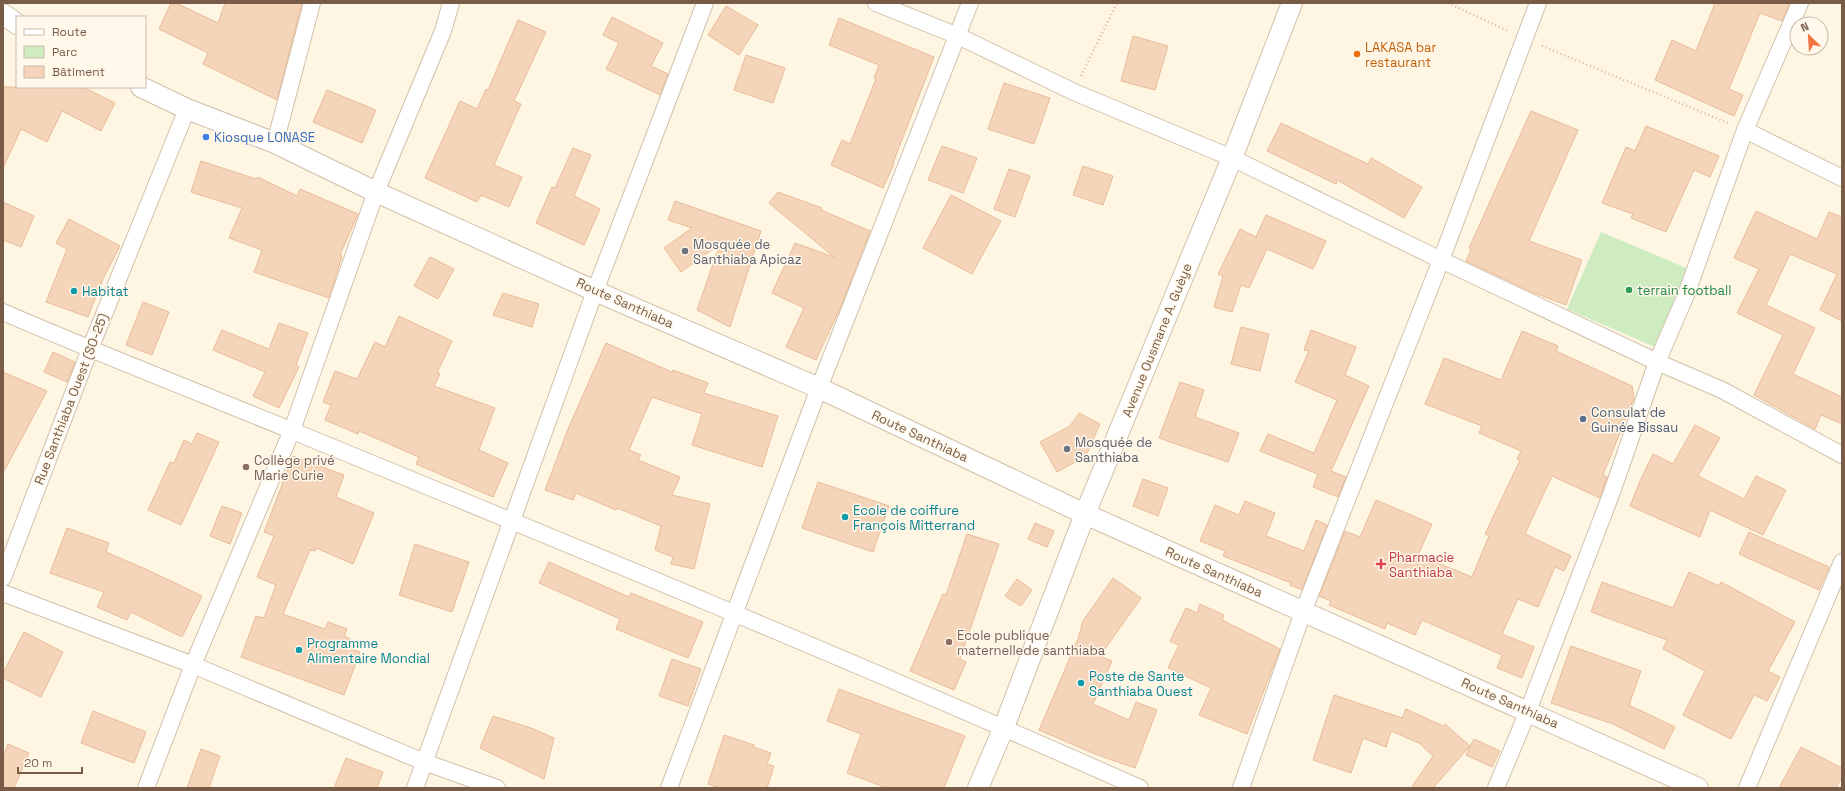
<svg xmlns="http://www.w3.org/2000/svg" width="1845" height="791" font-family="'Space Grotesk',sans-serif">
<style>
.green{fill:#cfecc0}
.building{fill:#f5d5b9;stroke:#e9bc98}
.lines{fill:none;stroke-linecap:round;stroke-linejoin:round}
.minor-casing{stroke:#d2c0ab;stroke-width:18}
.tertiary-casing{stroke:#d2c0ab;stroke-width:22}
.path{stroke:#dab89c;stroke-width:2.5;stroke-dasharray:1 3;stroke-linecap:butt}
.minor{stroke:#fff;stroke-width:16}
.tertiary{stroke:#fff;stroke-width:20}
.food-dot{fill:#e8710a;stroke:#fff8eb;stroke-width:1.5}
.shop-dot{fill:#3f7fe0;stroke:#fff8eb;stroke-width:1.5}
.worship-dot{fill:#6b7280;stroke:#fff8eb;stroke-width:1.5}
.leisure-dot{fill:#2e9e5b;stroke:#fff8eb;stroke-width:1.5}
.culture-dot{fill:#0f9aa8;stroke:#fff8eb;stroke-width:1.5}
.service-dot{fill:#5c6f8a;stroke:#fff8eb;stroke-width:1.5}
.education-dot{fill:#8d6e63;stroke:#fff8eb;stroke-width:1.5}
.health-dot{fill:#e0444e;stroke:#fff8eb;stroke-width:1.5}
.labels{text-anchor:middle;dominant-baseline:central;stroke-width:3;stroke-linejoin:round;paint-order:stroke}
.food-label{font-size:13px;fill:#c56008;stroke:#fff8eb;text-anchor:start}
.shop-label{font-size:13px;fill:#366cbe;stroke:#fff8eb;text-anchor:start}
.worship-label{font-size:13px;fill:#5b616d;stroke:#fff8eb;text-anchor:start}
.leisure-label{font-size:13px;fill:#27864d;stroke:#fff8eb;text-anchor:start}
.culture-label{font-size:13px;fill:#0d838f;stroke:#fff8eb;text-anchor:start}
.street-label{font-size:13px;fill:#785c47;stroke:#fff8eb}
.service-label{font-size:13px;fill:#4e5e75;stroke:#fff8eb;text-anchor:start}
.education-label{font-size:13px;fill:#785e54;stroke:#fff8eb;text-anchor:start}
.health-label{font-size:13px;fill:#be3a42;stroke:#fff8eb;text-anchor:start}
</style>
<rect width="100%" height="100%" fill="#fef5e3"/>
<polygon class="green" points="1601,232 1691,270 1657,348 1567,309"/>
<g class="building">
<polygon points="171,3 176,3 218,23 225,3 302,3 277,100 203,64 208,53 159,29"/>
<polygon points="1715,3 1790,3 1782,21 1760,13 1729,89 1743,95 1734,116 1655,80 1672,40 1696,51"/>
<polygon points="726,6 758,25 739,55 708,35"/>
<polygon points="612,17 663,43 651,66 668,74 660,95 606,69 619,43 603,35"/>
<polygon points="839,18 934,57 893,163 894,164 883,188 831,165 842,140 850,144 876,79 874,78 879,65 829,45"/>
<polygon points="518,20 546,32 514,101 521,104 494,165 522,177 509,207 481,195 477,202 425,178 460,101 477,109 486,89 488,90"/>
<polygon points="1133,36 1168,46 1155,90 1121,81"/>
<polygon points="746,55 785,68 773,103 734,90"/>
<polygon points="1004,83 1050,98 1034,144 988,129"/>
<polygon points="3,87 83,87 115,103 101,131 62,111 47,142 21,129 3,168"/>
<polygon points="327,90 376,110 362,143 313,122"/>
<polygon points="1531,111 1578,130 1529,241 1582,260 1566,305 1532,292 1466,261 1471,250 1469,248"/>
<polygon points="1281,123 1368,164 1371,158 1422,187 1404,218 1337,180 1336,184 1267,151"/>
<polygon points="1646,126 1719,156 1710,177 1694,170 1666,232 1631,218 1633,214 1602,203 1626,147 1635,151"/>
<polygon points="942,146 977,158 963,193 928,180"/>
<polygon points="573,148 591,155 574,196 600,209 584,245 536,223 552,187 555,188"/>
<polygon points="201,161 256,179 258,177 297,196 300,189 358,214 340,255 342,256 329,298 254,272 262,250 229,238 242,208 191,192"/>
<polygon points="1083,166 1113,176 1103,205 1073,195"/>
<polygon points="1009,169 1030,176 1015,217 994,209"/>
<polygon points="778,192 822,208 821,210 870,231 841,306 816,360 786,347 804,308 772,293 795,243 834,257 769,203"/>
<polygon points="951,195 1001,221 972,274 923,248"/>
<polygon points="675,201 761,231 730,327 697,310 720,244 681,272 664,248 692,228 668,220"/>
<polygon points="3,202 34,216 21,247 3,240"/>
<polygon points="1756,211 1817,239 1829,212 1842,217 1842,321 1820,310 1837,274 1790,254 1766,305 1815,328 1793,374 1842,397 1842,424 1821,415 1815,429 1754,395 1783,335 1737,313 1759,269 1734,258"/>
<polygon points="1266,215 1326,241 1313,269 1267,249 1249,288 1241,285 1232,312 1214,307 1223,276 1218,274 1240,229 1256,237"/>
<polygon points="69,219 120,246 103,279 88,317 46,302 67,249 56,243"/>
<polygon points="430,257 454,269 438,299 414,286"/>
<polygon points="503,293 539,304 532,327 493,315"/>
<polygon points="143,302 169,312 152,355 126,345"/>
<polygon points="399,316 452,341 437,373 440,374 434,386 495,408 479,450 508,463 493,497 416,464 419,457 359,431 358,434 325,420 331,405 323,402 335,371 357,379 375,342 385,347"/>
<polygon points="279,323 308,333 296,365 299,367 279,408 253,396 265,372 213,350 222,330 269,349"/>
<polygon points="1241,327 1269,334 1260,371 1231,364"/>
<polygon points="1311,330 1356,347 1345,375 1369,386 1331,471 1346,477 1338,497 1313,487 1318,474 1260,451 1268,434 1314,453 1337,400 1295,382 1309,351 1304,350"/>
<polygon points="1522,331 1558,346 1556,351 1632,386 1634,398 1603,475 1607,477 1600,498 1552,476 1525,534 1571,556 1564,571 1555,567 1538,607 1518,599 1502,634 1534,647 1522,678 1497,668 1502,655 1422,620 1415,635 1387,623 1385,629 1329,605 1331,601 1319,596 1345,531 1360,537 1376,500 1432,524 1418,555 1472,577 1489,536 1485,534 1520,460 1517,459 1521,451 1479,433 1482,426 1425,404 1444,358 1501,380"/>
<polygon points="606,343 672,372 673,370 708,383 704,393 778,416 762,467 692,445 702,414 652,397 629,450 641,455 638,460 680,477 672,495 710,504 694,569 671,564 673,557 655,550 661,526 617,508 616,510 576,493 573,500 545,490 568,429"/>
<polygon points="53,352 75,362 67,382 44,372"/>
<polygon points="3,372 47,391 3,473"/>
<polygon points="1180,382 1204,390 1195,417 1239,433 1228,462 1159,438"/>
<polygon points="1079,413 1100,424 1086,456 1057,472 1040,442 1070,426"/>
<polygon points="1695,425 1720,438 1698,476 1744,499 1756,476 1786,490 1763,535 1710,510 1700,537 1630,506 1640,481 1653,454 1673,464"/>
<polygon points="197,433 219,442 181,525 148,510 170,462 174,463 184,440 192,444"/>
<polygon points="293,456 344,475 336,497 374,513 353,564 316,548 315,551 310,550 283,614 325,629 328,622 347,629 344,636 350,639 347,647 360,652 344,695 241,657 256,616 264,618 276,585 257,577 274,536 264,532"/>
<polygon points="1143,479 1168,488 1158,516 1133,506"/>
<polygon points="818,482 889,506 873,552 802,528"/>
<polygon points="1245,501 1275,513 1266,536 1304,551 1316,520 1327,525 1302,590 1290,585 1291,583 1223,556 1225,551 1200,541 1215,505 1239,515"/>
<polygon points="222,506 242,513 230,544 210,536"/>
<polygon points="1035,523 1054,531 1047,547 1028,539"/>
<polygon points="67,528 109,543 106,552 150,571 202,596 182,637 131,612 127,620 97,607 104,592 50,573"/>
<polygon points="1749,532 1829,567 1819,590 1739,554"/>
<polygon points="967,534 999,544 960,659 966,662 954,690 910,671 943,594 946,595"/>
<polygon points="415,544 469,562 452,612 399,595"/>
<polygon points="549,562 629,597 631,593 703,622 688,658 616,629 620,619 539,583"/>
<polygon points="1689,572 1719,586 1721,582 1795,622 1768,671 1780,677 1767,701 1754,695 1731,739 1683,715 1705,671 1663,649 1667,640 1591,612 1602,582 1673,608"/>
<polygon points="1113,578 1141,598 1100,656 1112,661 1093,704 1129,720 1136,702 1157,710 1135,768 1095,754 1039,730 1078,639 1083,621"/>
<polygon points="1017,579 1032,590 1021,606 1005,596"/>
<polygon points="1200,604 1224,615 1222,620 1280,649 1247,734 1199,715 1211,688 1168,668 1179,645 1170,641 1186,608 1197,613"/>
<polygon points="24,632 63,652 41,697 3,678 3,673"/>
<polygon points="1571,646 1641,671 1629,705 1675,727 1664,749 1613,724 1551,703"/>
<polygon points="672,659 701,669 688,706 659,696"/>
<polygon points="839,689 965,736 944,788 887,788 847,773 861,734 827,721"/>
<polygon points="1334,695 1402,718 1406,709 1443,726 1445,724 1470,746 1433,788 1411,788 1433,756 1419,743 1391,731 1386,747 1363,738 1351,773 1313,760"/>
<polygon points="93,711 146,732 134,763 81,743"/>
<polygon points="493,716 531,728 554,738 544,779 480,748"/>
<polygon points="724,735 754,745 753,747 771,753 767,764 774,766 767,788 720,788 708,784"/>
<polygon points="1474,739 1500,751 1492,767 1466,755"/>
<polygon points="8,744 29,753 14,788 3,788 3,757"/>
<polygon points="1801,747 1842,768 1842,777 1836,788 1779,788"/>
<polygon points="201,749 220,756 209,788 187,788"/>
<polygon points="346,758 383,772 377,788 334,788"/>
</g>
<g class="lines">
<defs>
<g id="minor">
<polyline points="876,3 958,36 1074,92 1232,158 1441,260 1657,362 1722,390 1842,455"/>
<polyline points="1745,130 1842,178"/>
<polyline points="275,143 312,3"/>
<path d="M3,312C100,354 198,392 295,432C578,548 861,664 1140,788"/>
<polyline points="3,578 90,349 187,109"/>
<polyline points="3,593 193,665 424,762 497,788"/>
<polyline points="146,788 193,665 292,430 376,192 443,31 451,3"/>
<polyline points="415,788 595,291 705,3"/>
<polyline points="669,788 819,388 970,3"/>
<polyline points="1241,788 1303,612 1441,260 1538,3"/>
<polyline points="1496,788 1528,711 1612,492 1657,362 1686,295 1745,130 1800,3"/>
<polyline points="1747,788 1842,562"/>
</g>
<g id="tertiary">
<polyline points="3,14 17,24"/>
<polyline points="141,87 187,109 275,143 376,192 595,291 819,388 1085,514 1698,788"/>
<polyline points="978,788 1004,727 1085,514 1232,158 1292,3"/>
</g>
</defs>
<use href="#minor" class="minor-casing"/>
<use href="#tertiary" class="tertiary-casing"/>
<g class="path">
<polyline points="1448,3 1508,31"/>
<polyline points="1542,46 1728,123"/>
<polyline points="1081,76 1117,3"/>
</g>
<use href="#minor" class="minor"/>
<use href="#tertiary" class="tertiary"/>
</g>
<circle class="food-dot" cx="1357" cy="54" r="4"/>
<circle class="shop-dot" cx="206" cy="137" r="4"/>
<g class="worship-dot">
<circle cx="685" cy="251" r="4"/>
<circle cx="1067" cy="449" r="4"/>
</g>
<circle class="leisure-dot" cx="1629" cy="290" r="4"/>
<g class="culture-dot">
<circle cx="74" cy="291" r="4"/>
<circle cx="845" cy="517" r="4"/>
<circle cx="299" cy="650" r="4"/>
<circle cx="1081" cy="683" r="4"/>
</g>
<circle class="service-dot" cx="1583" cy="419" r="4"/>
<g class="education-dot">
<circle cx="246" cy="467" r="4"/>
<circle cx="949" cy="642" r="4"/>
</g>
<path class="health-dot" d="M1379 558h4v4h4v4h-4v4h-4v-4h-4v-4h4z"/>
<g class="labels">
<g class="food-label">
<text x="1365" y="47">LAKASA bar<tspan x="1365" dy="15">restaurant</tspan></text>
</g>
<g class="shop-label">
<text x="214" y="137">Kiosque LONASE</text>
</g>
<g class="worship-label">
<text x="693" y="244">Mosquée de<tspan x="693" dy="15">Santhiaba Apicaz</tspan></text>
<text x="1075" y="442">Mosquée de<tspan x="1075" dy="15">Santhiaba</tspan></text>
</g>
<g class="leisure-label">
<text x="1637" y="290">terrain football</text>
</g>
<g class="culture-label">
<text x="82" y="291">Habitat</text>
<text x="853" y="510">Ecole de coiffure<tspan x="853" dy="15">François Mitterrand</tspan></text>
<text x="307" y="643">Programme<tspan x="307" dy="15">Alimentaire Mondial</tspan></text>
<text x="1089" y="676">Poste de Sante<tspan x="1089" dy="15">Santhiaba Ouest</tspan></text>
</g>
<g class="street-label">
<text transform="translate(625 303) rotate(24)">Route Santhiaba</text>
<text transform="translate(1157 340) rotate(-68)">Avenue Ousmane A. Guèye</text>
<text transform="translate(71 399) rotate(-69)">Rue Santhiaba Ouest (SO-25)</text>
<text transform="translate(920 436) rotate(25)">Route Santhiaba</text>
<text transform="translate(1214 572) rotate(24)">Route Santhiaba</text>
<text transform="translate(1510 703) rotate(24)">Route Santhiaba</text>
</g>
<g class="service-label">
<text x="1591" y="412">Consulat de<tspan x="1591" dy="15">Guinée Bissau</tspan></text>
</g>
<g class="education-label">
<text x="254" y="460">Collège privé<tspan x="254" dy="15">Marie Curie</tspan></text>
<text x="957" y="635">Ecole publique<tspan x="957" dy="15">maternellede santhiaba</tspan></text>
</g>
<g class="health-label">
<text x="1389" y="557">Pharmacie<tspan x="1389" dy="15">Santhiaba</tspan></text>
</g>
</g>
<rect width="1845" height="791" fill="none" stroke="#785c47" stroke-width="8"/>
<rect x="16" y="16" width="130" height="72" fill="#fff8eb" stroke="#c9baa9"/>
<rect x="24" y="29" width="20" height="6" fill="#ffffff" stroke="#c9baa9"/>
<text x="52" y="36" font-size="12" fill="#785c47">Route</text>
<rect x="24" y="46" width="20" height="12" fill="#cfecc0" stroke="#c9baa9"/>
<text x="52" y="56" font-size="12" fill="#785c47">Parc</text>
<rect x="24" y="66" width="20" height="12" fill="#f5d5b9" stroke="#c9baa9"/>
<text x="52" y="76" font-size="12" fill="#785c47">Bâtiment</text>
<g transform="translate(1809 36) rotate(335)"><circle r="19" fill="#fff8eb" stroke="#c9baa9"/>
<path d="M0-3L7 15L0 10L-7 15Z" fill="#f07440"/>
<text y="-6" font-size="11" font-weight="bold" text-anchor="middle" fill="#785c47">N</text>
</g>
<path d="M18 767v6h64v-6" fill="none" stroke="#785c47" stroke-width="2"/>
<text x="24" y="767" font-size="12" fill="#785c47" stroke="#fff8eb" stroke-width="3" paint-order="stroke">20 m</text>
</svg>
